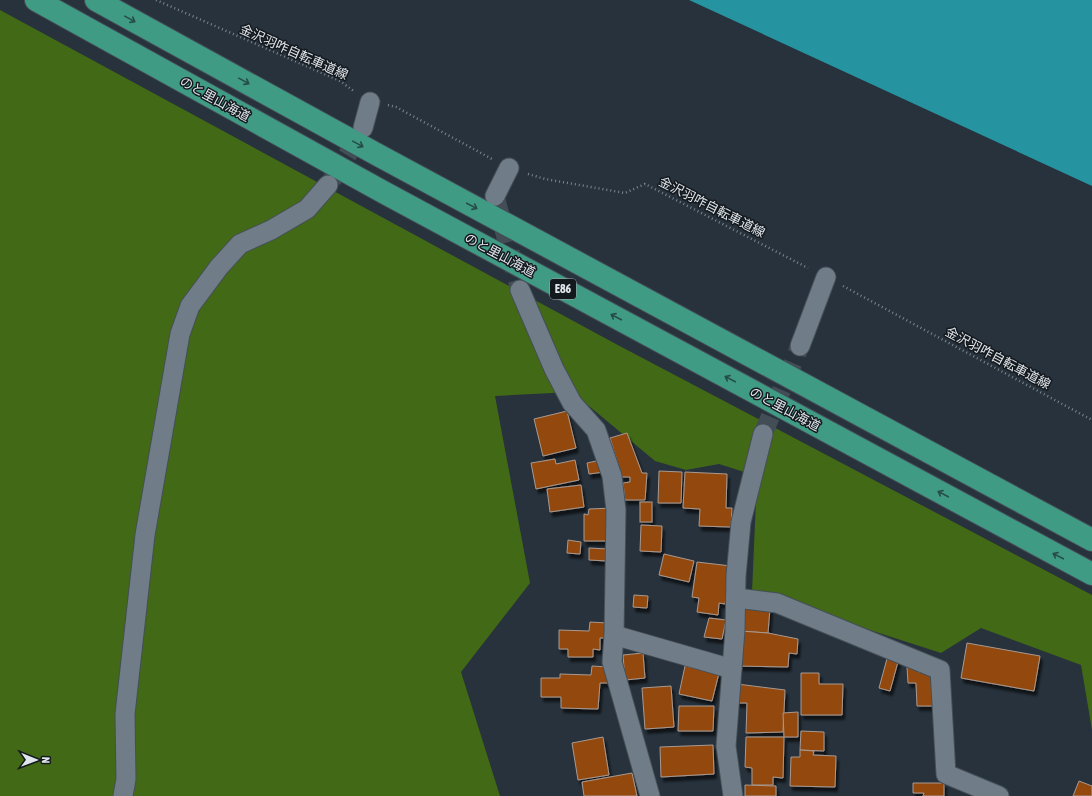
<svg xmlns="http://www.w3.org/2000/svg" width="1092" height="796" font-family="'Asap Condensed','Noto Sans JP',sans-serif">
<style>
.forest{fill:#426916}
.water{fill:#2593a0}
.building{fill:#93490e;stroke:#a99990;filter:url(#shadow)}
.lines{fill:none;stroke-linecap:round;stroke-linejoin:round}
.street-tunnel{stroke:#434d56;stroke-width:19;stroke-dasharray:19 10;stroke-linecap:butt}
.street-casing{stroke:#454f57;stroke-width:21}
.highway-casing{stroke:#454f57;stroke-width:24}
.path{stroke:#7c868e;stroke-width:2.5;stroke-dasharray:1 3;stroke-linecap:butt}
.street{stroke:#707d88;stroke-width:19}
.highway{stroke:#409b85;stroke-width:22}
.oneway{stroke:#264d47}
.labels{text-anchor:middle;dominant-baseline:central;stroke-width:3;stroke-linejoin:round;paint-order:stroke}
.shield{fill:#14191e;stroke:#a2a8ae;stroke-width:1}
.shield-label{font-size:12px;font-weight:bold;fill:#dfe6ec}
.street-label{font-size:13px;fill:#dfe6ec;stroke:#14191e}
</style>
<defs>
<filter id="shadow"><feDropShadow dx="2.5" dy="4.5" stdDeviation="1" flood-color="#0009"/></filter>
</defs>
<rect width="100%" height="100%" fill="#27323c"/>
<polygon class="forest" points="0,10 614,343 1092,595 1092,730 1081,665 981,628 941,653 752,592 757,476 719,464 686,470 655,461 572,392 495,396 530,583 461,672 500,796 0,796"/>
<polygon class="water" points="689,0 1092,0 1092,186"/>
<g class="building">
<polygon points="567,411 576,448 543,456 534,419"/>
<polygon points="627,433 642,473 647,473 645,500 625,500 623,483 630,482 630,477 622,477 610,438"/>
<polygon points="555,459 556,464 575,460 579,480 536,489 531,463"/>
<polygon points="601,460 604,472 589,474 587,463"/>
<polygon points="659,471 682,472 681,503 658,503"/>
<polygon points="685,472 727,474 726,508 732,508 731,527 699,526 700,509 683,508"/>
<polygon points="581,485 584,507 550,512 547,489"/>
<rect x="640" y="502" width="12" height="20"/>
<polygon points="613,508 613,541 584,541 584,514 588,515 589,509"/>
<polygon points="641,525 662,526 661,552 640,551"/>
<polygon points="568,540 581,542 580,554 567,553"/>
<polygon points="589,548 608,549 607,561 589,560"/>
<polygon points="664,554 694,561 689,582 659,575"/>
<polygon points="697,562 731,566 725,604 719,603 718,615 697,612 699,598 692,597"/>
<polygon points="634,595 648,596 647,608 633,607"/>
<polygon points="741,606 770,608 768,633 740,631"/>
<polygon points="709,618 726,620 722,639 704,637"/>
<polygon points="590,622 608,623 608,638 600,638 600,650 593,649 593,657 568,657 568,649 559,649 559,630 589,631"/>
<polygon points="740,631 768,633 798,639 797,654 789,653 788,667 737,666"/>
<polygon points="967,643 1040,656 1034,691 961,678"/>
<polygon points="643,653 645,678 625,680 623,655"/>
<polygon points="888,655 899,658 890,691 879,688"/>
<polygon points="592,666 609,667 609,683 600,683 598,709 561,708 561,697 541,697 541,678 560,678 560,674 591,675"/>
<polygon points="685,666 719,673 712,701 679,694"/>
<polygon points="918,666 918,672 935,671 936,706 917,706 916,683 908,683 907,667"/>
<polygon points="801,673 819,673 819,684 843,684 842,715 801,715"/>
<polygon points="737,684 785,690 783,732 746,733 747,703 735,703"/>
<polygon points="671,686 674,727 645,729 642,688"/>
<polygon points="679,706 714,706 713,731 678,731"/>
<polygon points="798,712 798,737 784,737 783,713"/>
<polygon points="801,731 824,732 824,751 800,750"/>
<polygon points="603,737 609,775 578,780 572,743"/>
<polygon points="746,737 784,737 783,778 773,777 773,785 752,785 752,768 745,767"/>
<polygon points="713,745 714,774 661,777 660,747"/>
<polygon points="800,750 814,751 813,755 836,756 835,787 790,786 791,757 800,757"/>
<polygon points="632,773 637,796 584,796 582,782"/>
<polygon points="1079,781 1092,786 1092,796 1073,796"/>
<polygon points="913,783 944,783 944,796 923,796 924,793 913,793"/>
<polygon points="745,785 776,786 776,796 745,796"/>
</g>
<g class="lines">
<g class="street-tunnel">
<polyline points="332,180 363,129"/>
<polyline points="495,196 520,290"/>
<polyline points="763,434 800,346"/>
</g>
<defs>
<g id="street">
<polyline points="363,128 370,102"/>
<polyline points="495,196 509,168"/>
<polyline points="520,290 554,369 572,403 596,430 612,476 616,510 614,635 612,662 650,796"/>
<polyline points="800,346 826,277"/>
<polyline points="736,598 777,603 940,670 946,774 999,796"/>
<polyline points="614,635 732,669"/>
<polyline points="123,796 126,779 125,714 145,535 180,334 190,306 219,267 240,244 271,230 307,209 328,185"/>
<polyline points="733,796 726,746 735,630 736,576 741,522 763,434"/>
</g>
<g id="highway">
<polyline points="36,0 385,193 1092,574"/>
<polyline points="96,0 378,155 1092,540"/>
</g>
</defs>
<use href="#street" class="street-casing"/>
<use href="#highway" class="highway-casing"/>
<g class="path">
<polyline points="156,0 340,81 355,92"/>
<polyline points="388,105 396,107 492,159"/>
<polyline points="528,174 545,179 625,193 645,184 808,268"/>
<polyline points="843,286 1092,420"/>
</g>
<use href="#street" class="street"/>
<use href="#highway" class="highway"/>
</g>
<defs><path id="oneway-shaft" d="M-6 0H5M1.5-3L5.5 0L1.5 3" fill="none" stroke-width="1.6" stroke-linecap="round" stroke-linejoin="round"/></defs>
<g class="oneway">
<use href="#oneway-shaft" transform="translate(130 19) rotate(29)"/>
<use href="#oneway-shaft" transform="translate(244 81) rotate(29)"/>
<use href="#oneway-shaft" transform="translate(358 144) rotate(29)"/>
<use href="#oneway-shaft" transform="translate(472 206) rotate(28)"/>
<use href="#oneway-shaft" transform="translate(616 317) rotate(-152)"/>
<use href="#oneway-shaft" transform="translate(730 379) rotate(-152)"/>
<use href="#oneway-shaft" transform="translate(943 494) rotate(-152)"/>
<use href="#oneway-shaft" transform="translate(1058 556) rotate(-152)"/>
</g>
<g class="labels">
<rect class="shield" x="550" y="279" width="26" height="20" rx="3"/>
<g class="shield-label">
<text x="563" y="289">E86</text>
</g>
<g class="street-label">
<text transform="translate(294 52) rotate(24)">金沢羽咋自転車道線</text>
<text transform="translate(215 99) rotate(29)">のと里山海道</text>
<text transform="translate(712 207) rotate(27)">金沢羽咋自転車道線</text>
<text transform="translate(500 255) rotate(28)">のと里山海道</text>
<text transform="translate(998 358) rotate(28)">金沢羽咋自転車道線</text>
<text transform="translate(785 409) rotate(28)">のと里山海道</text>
</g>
</g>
<g transform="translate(36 760) rotate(91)" stroke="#14191e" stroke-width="3" paint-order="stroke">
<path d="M0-3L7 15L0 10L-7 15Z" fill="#dfe6ec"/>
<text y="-6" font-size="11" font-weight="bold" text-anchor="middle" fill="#dfe6ec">N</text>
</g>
</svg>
